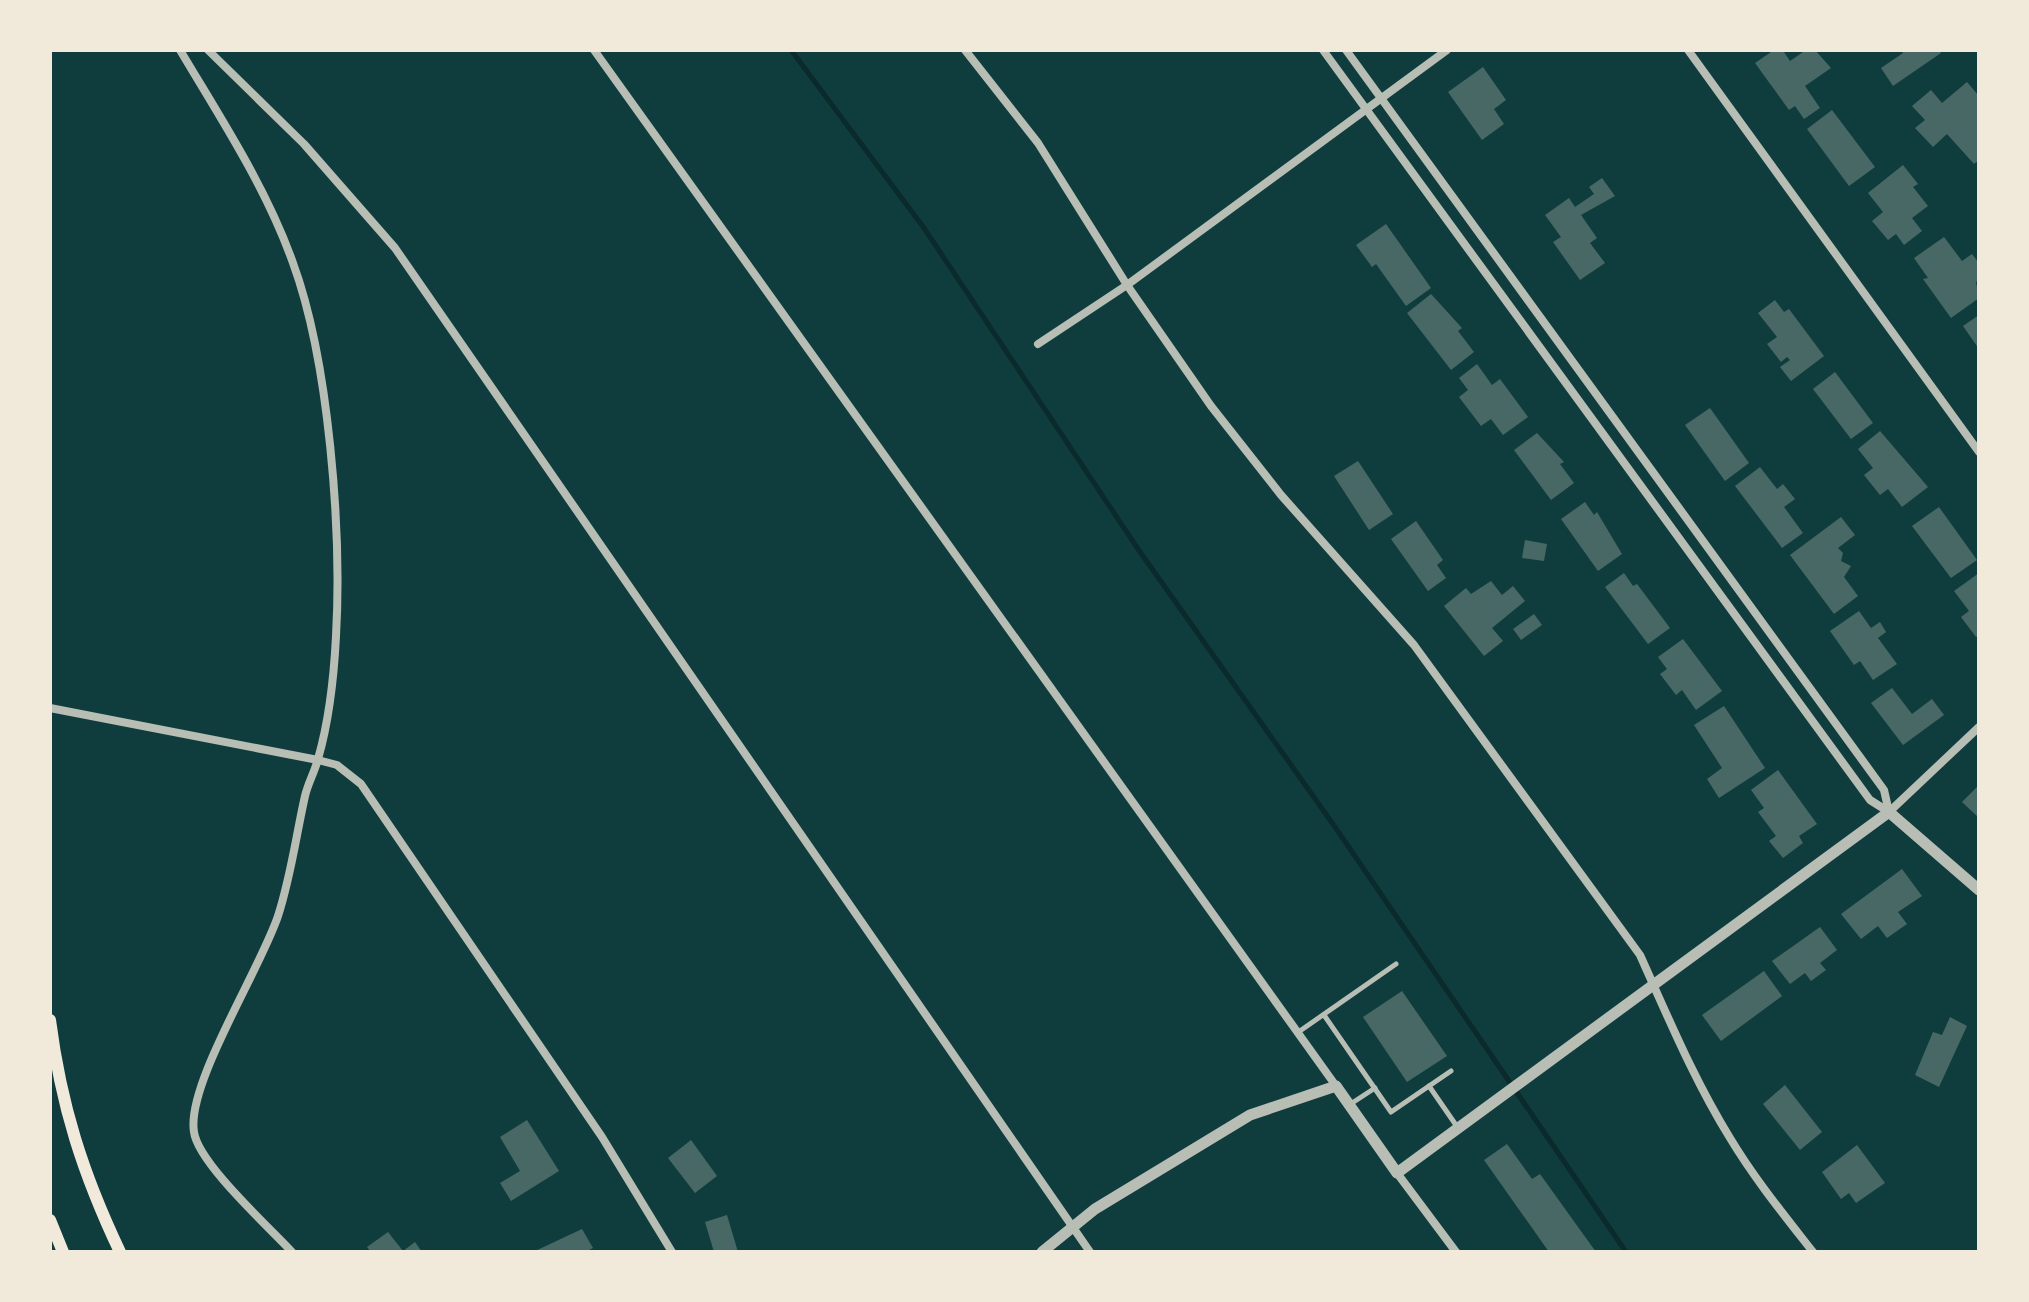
<svg xmlns="http://www.w3.org/2000/svg" width="2029" height="1302" font-family="Arial,sans-serif">
<style>
.lines{fill:none;stroke-linecap:round;stroke-linejoin:round}
.stream{stroke:#0a2a2b;stroke-width:5}
.building{fill:#486865}
.service{stroke:#b8beb3;stroke-width:5}
.minor{stroke:#b8beb3;stroke-width:8}
.tertiary{stroke:#b8beb3;stroke-width:11}
.secondary{stroke:#f1e9da;stroke-width:12}
</style>
<rect width="100%" height="100%" fill="#0f3d3e"/>
<g class="lines">
<polyline class="stream" points="791,50 924,228 1138,549 1335,827 1626,1252"/>
</g>
<g class="building">
<polygon points="1774,50 1787,50 1784,52 1790,61 1806,50 1815,50 1831,68 1805,86 1820,108 1804,119 1795,106 1789,110 1755,63"/>
<polygon points="1901,50 1939,50 1941,53 1893,86 1881,68 1903,53"/>
<polygon points="1483,67 1506,100 1494,109 1504,124 1482,140 1448,92"/>
<polygon points="1967,82 1979,96 1979,160 1974,164 1947,134 1933,147 1915,128 1925,120 1912,106 1931,90 1942,103"/>
<polygon points="1832,110 1875,167 1849,186 1807,129"/>
<polygon points="1903,165 1918,184 1913,187 1928,206 1912,218 1922,231 1904,245 1896,234 1888,240 1872,221 1883,212 1868,193"/>
<polygon points="1602,178 1615,196 1581,215 1597,238 1590,243 1605,263 1580,280 1553,242 1561,237 1545,215 1569,198 1575,207 1594,194 1589,187"/>
<polygon points="1386,224 1431,288 1406,306 1376,264 1372,267 1356,245"/>
<polygon points="1944,237 1962,261 1972,254 1979,263 1979,280 1976,282 1979,298 1951,318 1923,279 1928,278 1914,258"/>
<polygon points="1431,294 1462,328 1458,331 1474,352 1451,370 1407,313"/>
<polygon points="1775,300 1784,312 1789,309 1824,356 1791,381 1780,367 1790,360 1787,357 1781,362 1767,344 1777,337 1758,313"/>
<polygon points="1979,315 1979,349 1963,326"/>
<polygon points="1477,364 1492,385 1500,379 1528,417 1503,435 1491,419 1481,426 1459,397 1468,390 1459,378"/>
<polygon points="1835,372 1873,423 1851,439 1813,389"/>
<polygon points="1710,408 1749,463 1725,481 1685,425"/>
<polygon points="1880,431 1928,487 1902,507 1888,489 1880,495 1864,475 1873,468 1858,449"/>
<polygon points="1537,433 1564,462 1560,464 1574,483 1551,500 1514,450"/>
<polygon points="1358,461 1393,514 1369,530 1334,476"/>
<polygon points="1760,467 1777,489 1783,484 1795,499 1784,507 1803,533 1782,548 1735,486"/>
<polygon points="1585,502 1594,515 1597,512 1622,554 1598,571 1561,519"/>
<polygon points="1939,507 1977,560 1951,578 1912,526"/>
<polygon points="1841,517 1855,535 1838,548 1843,553 1841,561 1851,566 1844,577 1858,596 1834,614 1790,555"/>
<polygon points="1416,521 1443,560 1437,565 1446,578 1428,591 1391,539"/>
<polygon points="1525,540 1547,544 1544,561 1522,558"/>
<polygon points="1624,573 1633,586 1637,584 1670,628 1648,644 1605,587"/>
<polygon points="1979,573 1979,635 1976,637 1961,617 1969,611 1954,591"/>
<polygon points="1491,581 1502,595 1513,586 1525,601 1492,628 1503,641 1484,656 1444,606 1466,588 1471,594"/>
<polygon points="1859,611 1871,628 1880,622 1886,632 1878,638 1897,664 1873,680 1860,661 1854,665 1830,631"/>
<polygon points="1534,614 1542,625 1521,640 1513,629"/>
<polygon points="1683,639 1722,691 1696,710 1682,690 1676,695 1660,674 1667,669 1658,657"/>
<polygon points="1892,688 1912,714 1932,699 1944,715 1903,745 1871,703"/>
<polygon points="1724,706 1765,768 1719,798 1707,779 1722,768 1694,725"/>
<polygon points="1778,770 1817,824 1799,836 1803,843 1783,858 1769,841 1776,836 1758,812 1764,808 1751,790"/>
<polygon points="1979,785 1979,818 1962,802"/>
<polygon points="1902,869 1922,896 1898,912 1907,924 1887,938 1878,926 1861,939 1841,914"/>
<polygon points="1820,927 1837,950 1820,963 1826,970 1811,981 1805,973 1790,984 1772,961"/>
<polygon points="1764,971 1782,996 1721,1041 1702,1015"/>
<polygon points="1402,991 1447,1056 1407,1082 1363,1017"/>
<polygon points="1950,1017 1967,1026 1939,1087 1915,1075 1933,1032 1942,1035"/>
<polygon points="1785,1085 1822,1132 1800,1150 1763,1104"/>
<polygon points="527,1120 559,1171 511,1201 500,1183 520,1171 500,1137"/>
<polygon points="691,1140 717,1176 695,1193 668,1158"/>
<polygon points="1507,1144 1532,1179 1540,1174 1596,1252 1549,1252 1484,1160"/>
<polygon points="1857,1145 1885,1183 1856,1203 1849,1193 1841,1199 1822,1172"/>
<polygon points="727,1215 738,1252 714,1252 705,1222"/>
<polygon points="582,1229 593,1248 585,1252 533,1252"/>
<polygon points="388,1232 403,1251 415,1242 422,1252 371,1252 367,1247"/>
</g>
<g class="lines">
<g class="service">
<polyline points="1324,1015 1391,1112 1451,1071"/>
<polyline points="1297,1033 1396,964"/>
<polyline points="1429,1086 1458,1128"/>
<polyline points="1349,1105 1375,1088"/>
</g>
<g class="minor">
<path d="M180,50C221,119 266,187 293,263C329,361 342,531 336,636C334,676 329,721 318,759C315,771 308,783 305,796C296,836 291,876 278,916C260,970 186,1085 194,1132C198,1163 269,1227 292,1252"/>
<polyline points="208,50 304,144 395,248 1090,1252"/>
<polyline points="594,50 1336,1086"/>
<path d="M965,50L1038,143L1127,285L1211,406L1281,495L1414,645L1640,955C1668,1017 1694,1080 1730,1138C1754,1178 1784,1215 1813,1252"/>
<polyline points="1323,50 1870,800 1889,812"/>
<polyline points="1346,50 1884,790 1889,812"/>
<polyline points="1688,50 1979,452"/>
<polyline points="1038,344 1127,285 1447,50"/>
<polyline points="50,708 318,760 337,765 361,784 602,1137 672,1252"/>
<polyline points="1889,812 1979,727"/>
<polyline points="1397,1173 1456,1252"/>
</g>
<polyline class="tertiary" points="1042,1252 1095,1209 1250,1115 1336,1086 1397,1173 1889,812 1979,890"/>
<g class="secondary">
<path d="M50,1020C61,1106 83,1174 120,1252"/>
<polyline points="50,1220 63,1252"/>
</g>
</g>
<rect width="2029" height="1302" fill="none" stroke="#f1e9da" stroke-width="104"/>
</svg>
